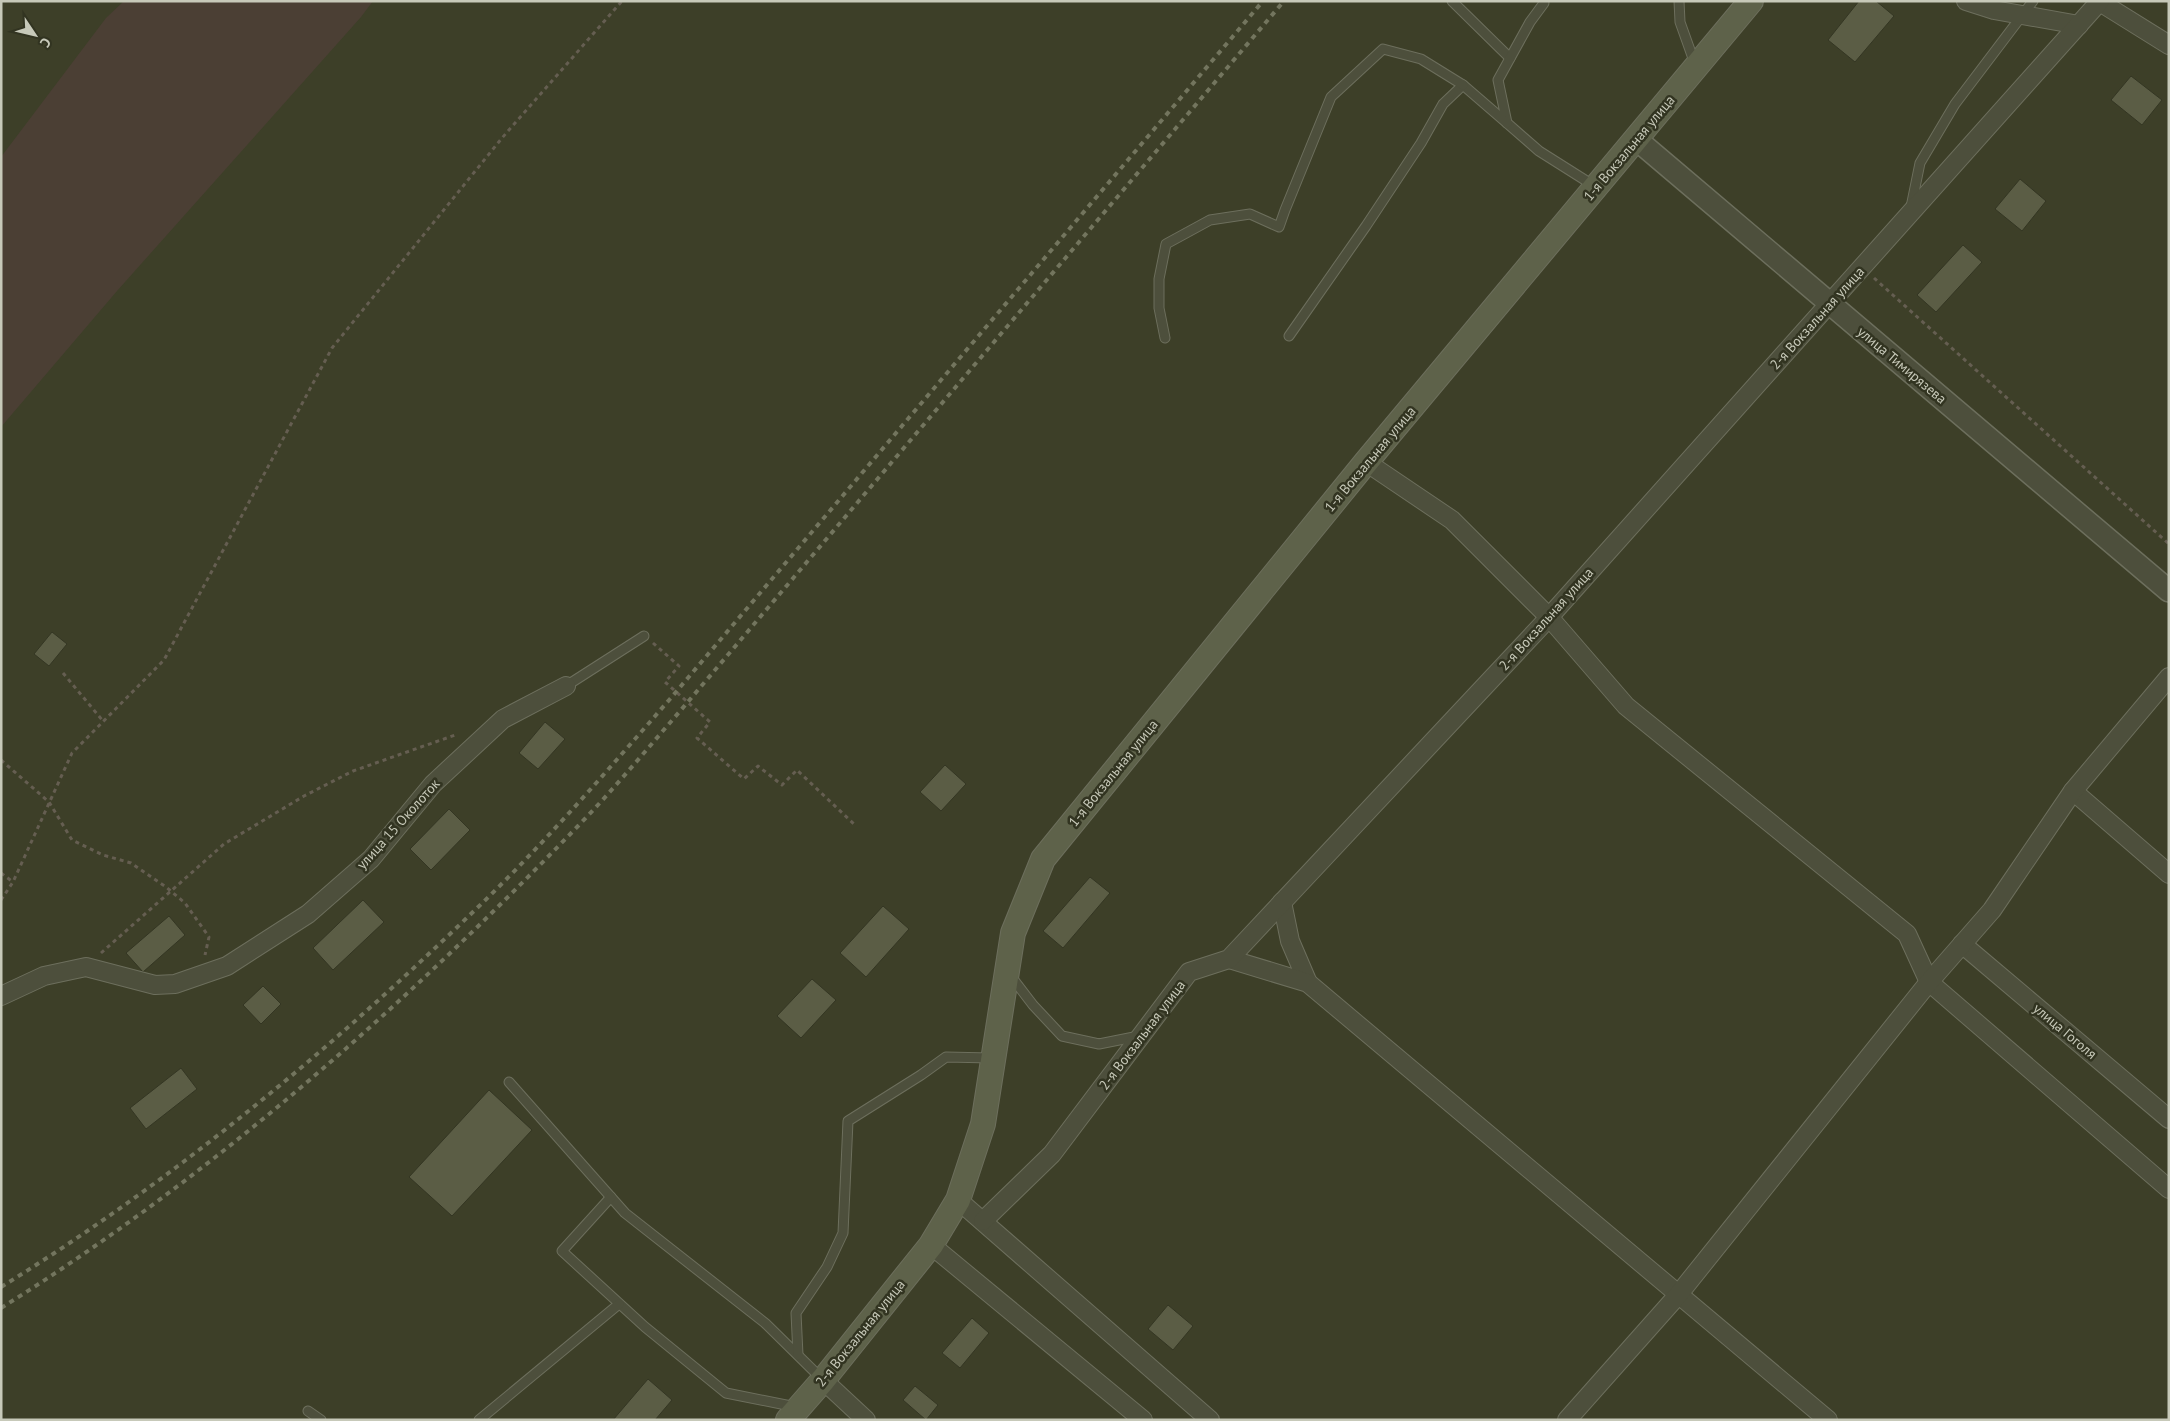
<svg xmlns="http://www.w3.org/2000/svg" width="2170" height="1421" font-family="'PT Sans',sans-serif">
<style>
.green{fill:#4b3f34}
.building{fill:#5b5d45;stroke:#343623}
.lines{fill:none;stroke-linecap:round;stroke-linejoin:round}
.service-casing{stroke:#6d6f5d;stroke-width:11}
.minor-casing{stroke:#6d6f5d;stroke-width:20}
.tertiary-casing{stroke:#6d6f5d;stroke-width:24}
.secondary-casing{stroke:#6d6f5d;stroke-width:26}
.path{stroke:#655e51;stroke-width:3;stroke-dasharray:4 4;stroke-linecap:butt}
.service{stroke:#4d4f3c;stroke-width:9}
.minor{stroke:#4d4f3c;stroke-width:18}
.tertiary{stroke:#4d4f3c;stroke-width:21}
.secondary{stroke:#5e624a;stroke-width:24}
.rail{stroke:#73755e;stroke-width:4;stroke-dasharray:5 5;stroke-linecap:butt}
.labels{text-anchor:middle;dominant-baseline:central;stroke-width:5;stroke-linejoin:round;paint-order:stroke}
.street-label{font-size:14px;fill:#c7c9b9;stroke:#323421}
</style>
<rect width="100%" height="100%" fill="#3d3f28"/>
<polygon class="green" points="124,1 373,1 361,17 117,291 1,427 1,157 106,18"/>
<g class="building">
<polygon points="1859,1 1876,1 1894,16 1855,62 1828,40"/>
<polygon points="2131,76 2162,100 2142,125 2111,100"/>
<polygon points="2020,179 2046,201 2022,231 1995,209"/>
<polygon points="1963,245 1982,262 1936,312 1917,295"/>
<polygon points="52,632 67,644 49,666 34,654"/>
<polygon points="545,722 565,739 538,769 519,753"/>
<polygon points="945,765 966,784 941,811 920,792"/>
<polygon points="449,809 470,830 431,870 410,849"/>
<polygon points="1090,877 1110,893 1063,948 1043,931"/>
<polygon points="363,900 384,922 333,970 313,948"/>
<polygon points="883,906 909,929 866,977 840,953"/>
<polygon points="169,916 185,935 143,972 126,953"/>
<polygon points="812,979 836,1000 801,1038 777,1016"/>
<polygon points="263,986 281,1004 261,1024 243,1005"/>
<polygon points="181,1068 197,1089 146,1129 130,1108"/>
<polygon points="489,1090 532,1130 452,1216 409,1177"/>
<polygon points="1168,1305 1193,1326 1173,1350 1148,1329"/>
<polygon points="972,1318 989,1333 960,1368 942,1353"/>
<polygon points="648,1379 672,1400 655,1420 613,1420"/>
<polygon points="915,1386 938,1405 926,1420 903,1400"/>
</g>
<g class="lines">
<defs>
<g id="service">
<polyline points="1452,1 1510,58"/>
<polyline points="1679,1 1680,22 1695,64"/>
<polyline points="1544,3 1530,22 1498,80 1507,123 1539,151 1596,187"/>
<polyline points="1911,207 1920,163 1955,104 2033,1"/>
<polyline points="1289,336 1366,226 1421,143 1443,104 1463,85 1507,123"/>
<polyline points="1165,338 1159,308 1159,279 1166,244 1210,220 1250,214 1279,227 1285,210 1331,97 1383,49 1421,59 1463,85"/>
<polyline points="566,686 644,636"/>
<polyline points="1010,975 1033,1005 1062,1036 1099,1044 1139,1036"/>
<polyline points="509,1082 625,1213 765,1323 823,1380"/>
<polyline points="611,1197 562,1251 645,1327 726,1393 796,1407"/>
<polyline points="798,1355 796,1313 827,1267 843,1233 848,1121 921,1075 946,1057 991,1058"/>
<polyline points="308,1411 321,1420"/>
<polyline points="479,1420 619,1304"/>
</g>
<g id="minor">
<polyline points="1966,1 1994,10 2079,25"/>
<polyline points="2100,2 2169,45"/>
<polyline points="1366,462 1452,520 1549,617 1626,706 1907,934 1929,982 2169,1189"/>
<polyline points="2073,791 2169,874"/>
<polyline points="1282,902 1290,941 1308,983"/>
<polyline points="1962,944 2169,1119"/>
<polyline points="1229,959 1308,983 1828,1420"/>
<polyline points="1,996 44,976 86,967 155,985 175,984 227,966 308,914 371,859 433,784 503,719 566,686"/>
<polyline points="958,1200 1210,1420"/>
<polyline points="983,1221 1052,1154 1189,972 1229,959 1542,625 2100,1"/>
<polyline points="931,1245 1143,1420"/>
<polyline points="823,1380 866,1420"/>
<polyline points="1567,1420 1678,1295 1929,982 1992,910 2073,791 2169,677"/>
</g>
<polyline id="tertiary" points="1636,139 2169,591"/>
<polyline id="secondary" points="788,1420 823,1380 931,1245 958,1200 983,1124 1013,933 1043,859 1366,462 1751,1"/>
</defs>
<use href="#service" class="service-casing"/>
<use href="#minor" class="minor-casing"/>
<use href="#tertiary" class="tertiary-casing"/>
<use href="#secondary" class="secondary-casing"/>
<g class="path">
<polyline points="1874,278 2169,544"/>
<polyline points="653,643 679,666 665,682 710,722 697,738 744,779 758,766 782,785 797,770 855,825"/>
<polyline points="63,673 103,721"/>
<polyline points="1,760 49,802 72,840 103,855 131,863 166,887 185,903 209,937 205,955"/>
<polyline points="1,873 13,882"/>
<polyline points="1,900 13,882 72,753 164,660 332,348 502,138 622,1"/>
<polyline points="101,953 224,844 304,796 353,771 458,734"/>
</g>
<use href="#service" class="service"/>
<use href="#minor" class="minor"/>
<use href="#tertiary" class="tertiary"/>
<use href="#secondary" class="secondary"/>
<g class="rail">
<path d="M1,1287C173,1181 330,1050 475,910C544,844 607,771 670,699L1263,1"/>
<path d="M1,1308C214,1175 404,1006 578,826C614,789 647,749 681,710L1284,1"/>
</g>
</g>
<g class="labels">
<g class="street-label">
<text transform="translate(1629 148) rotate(-50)">1-я Вокзальная улица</text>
<text transform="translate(1817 318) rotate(-48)">2-я Вокзальная улица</text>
<text transform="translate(1902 365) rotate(40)">улица Тимирязева</text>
<text transform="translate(1370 459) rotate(-50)">1-я Вокзальная улица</text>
<text transform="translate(1546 619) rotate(-48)">2-я Вокзальная улица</text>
<text transform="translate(1113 773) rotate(-51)">1-я Вокзальная улица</text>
<text transform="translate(398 824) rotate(-48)">улица 15 Околоток</text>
<text transform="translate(2065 1031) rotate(40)">улица Гоголя</text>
<text transform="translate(1142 1035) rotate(-53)">2-я Вокзальная улица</text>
<text transform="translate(860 1333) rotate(-51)">2-я Вокзальная улица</text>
</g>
</g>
<rect width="2170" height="1421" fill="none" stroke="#c7c9b9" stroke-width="5"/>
<g transform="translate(35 35) rotate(125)" stroke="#323421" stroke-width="4" paint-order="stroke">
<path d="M0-4L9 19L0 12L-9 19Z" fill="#c7c9b9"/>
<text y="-8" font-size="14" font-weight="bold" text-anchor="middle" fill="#c7c9b9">С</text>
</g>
</svg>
